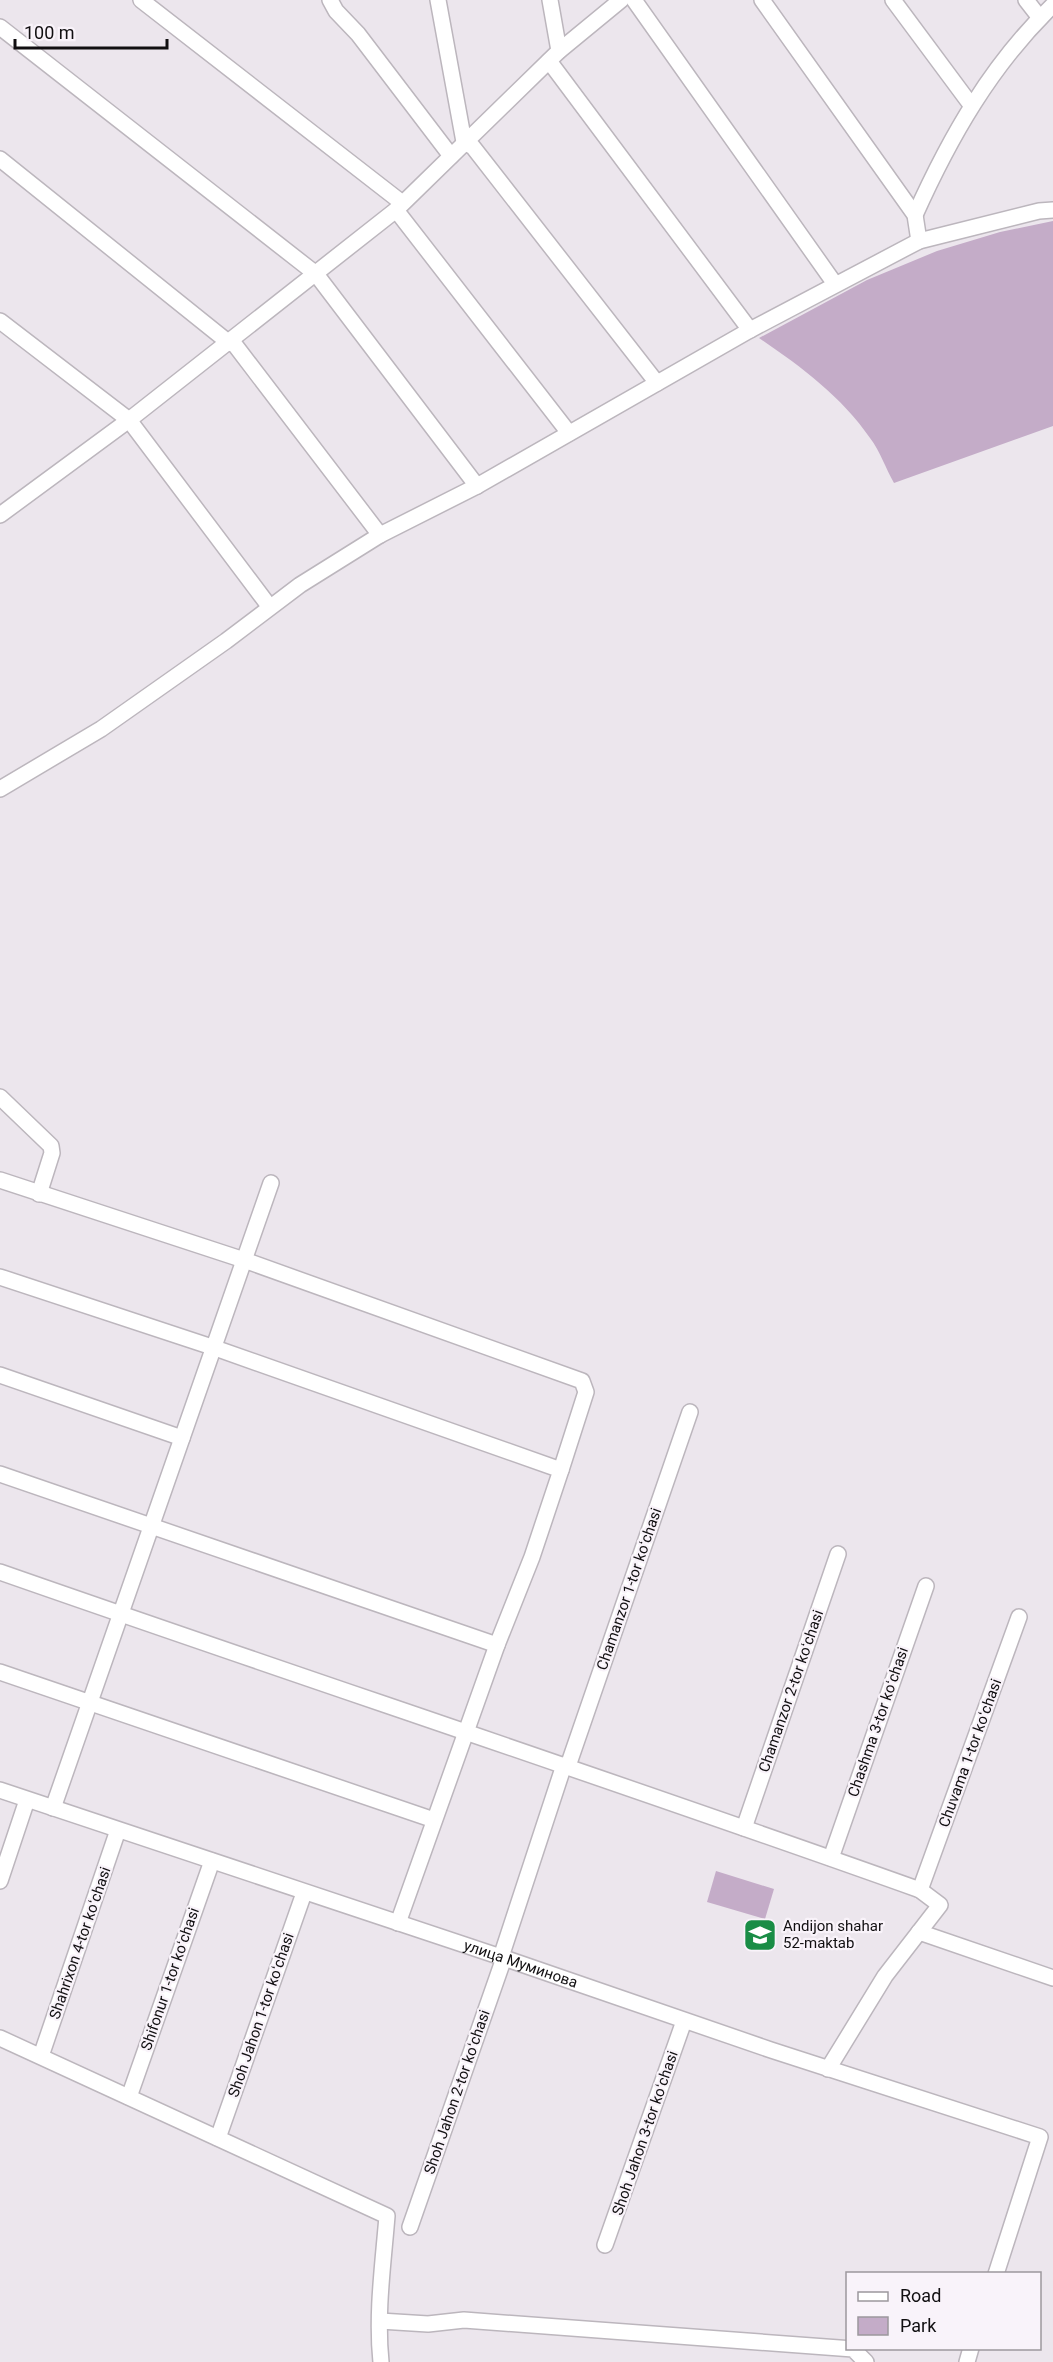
<svg xmlns="http://www.w3.org/2000/svg" width="1053" height="2362" font-family="Roboto,sans-serif">
<style>
.green{fill:#c4acc8}
.lines{fill:none;stroke-linecap:round;stroke-linejoin:round}
.minor-casing{stroke:#bcb6bd;stroke-width:18}
.minor{stroke:#fff;stroke-width:15}
.labels{text-anchor:middle;dominant-baseline:central;stroke-width:4.5;stroke-linejoin:round;paint-order:stroke}
.street-label{font-size:15px;fill:#110f11;stroke:#f9f3fa}
.poi-label{font-size:15px;fill:#110f11;stroke:#f9f3fa;text-anchor:start}
</style>
<rect width="100%" height="100%" fill="#ece6ed"/>
<g class="green">
<path d="M1053,221V426L894,483C886,469 880,451 870,438C841,396 800,366 759,338L867,280L937,251L1000,232Z"/>
<polygon points="716,1871 774,1889 765,1919 707,1902"/>
</g>
<g class="lines">
<defs>
<g id="minor">
<polyline points="141,0 401,202"/>
<polyline points="330,0 336,11 358,34 451,156"/>
<polyline points="438,0 464,142 473,147 657,383"/>
<polyline points="550,0 559,51"/>
<polyline points="634,0 835,284"/>
<polyline points="762,0 915,215 919,241"/>
<polyline points="893,0 971,105"/>
<polyline points="1026,0 1040,18"/>
<polyline points="0,27 316,274 477,486"/>
<polyline points="549,61 750,330"/>
<polyline points="0,159 228,342 235,345 380,535"/>
<polyline points="396,210 569,433"/>
<path d="M915,215C950,137 991,65 1053,5"/>
<polyline points="0,321 129,420 269,606"/>
<polyline points="0,515 129,420 396,210 559,51 621,0"/>
<polyline points="0,789 101,729 226,641 300,585 380,535 477,486 750,330 919,241 1039,211 1053,210"/>
<polyline points="0,1097 51,1146 52,1153 39,1194"/>
<polyline points="0,1180 244,1260 582,1381 586,1392 561,1470"/>
<polyline points="0,1277 215,1348 561,1470 532,1557 497,1645 398,1923"/>
<polyline points="0,1375 182,1438"/>
<polyline points="0,1474 497,1645"/>
<path d="M0,1572C306,1679 615,1781 920,1890L940,1905L885,1976L828,2069"/>
<polyline points="0,1672 434,1820"/>
<polyline points="568,1766 690,1412"/>
<path id="s1" d="M0,1790L504,1958L771,2050L1040,2137L996,2274"/>
<polyline points="53,1808 271,1183"/>
<polyline points="744,1828 838,1554"/>
<polyline points="831,1858 926,1586"/>
<polyline points="0,1881 27,1800"/>
<polyline points="920,1890 1019,1617"/>
<polyline points="919,1932 1053,1978"/>
<polyline points="501,1957 564,1765"/>
<path d="M0,2038L387,2216C383,2265 376,2314 381,2362"/>
<polyline points="41,2056 118,1830"/>
<polyline points="129,2097 212,1861"/>
<polyline points="218,2138 304,1893"/>
<polyline points="410,2227 504,1958"/>
<polyline points="605,2245 684,2021"/>
<polyline points="380,2321 428,2324 464,2320 853,2349 866,2362"/>
<polyline points="967,2362 971,2348"/>
</g>
</defs>
<use href="#minor" class="minor-casing"/>
<use href="#minor" class="minor"/>
</g>
<defs>
<symbol id="school-square" viewBox="-11 -11 22 22"><rect x="-9" y="-9" width="18" height="18" rx="4" fill="#1a8d46" stroke="#f9f3fa"/><path d="M0-5L7-2L0 1L-7-2ZM-4 1L0 2.5L4 1V4Q0 6-4 4Z" fill="#fff"/></symbol>
</defs>
<g fill-rule="evenodd">
<use href="#school-square" x="741" y="1916" width="38" height="38"/>
</g>
<g class="labels">
<g class="street-label">
<text transform="translate(629 1589) rotate(-71)">Chamanzor 1-tor koʻchasi</text>
<text transform="translate(791 1691) rotate(-71)">Chamanzor 2-tor koʻchasi</text>
<text transform="translate(878 1722) rotate(-71)">Chashma 3-tor koʻchasi</text>
<text transform="translate(970 1753) rotate(-70)">Chuvama 1-tor koʻchasi</text>
<text transform="translate(80 1943) rotate(-71)">Shahrixon 4-tor koʻchasi</text>
<text stroke="none"><textPath href="#s1" startOffset="549">улица Муминова</textPath></text>
<text transform="translate(170 1979) rotate(-71)">Shifonur 1-tor koʻchasi</text>
<text transform="translate(261 2015) rotate(-71)">Shoh Jahon 1-tor koʻchasi</text>
<text transform="translate(457 2092) rotate(-71)">Shoh Jahon 2-tor koʻchasi</text>
<text transform="translate(645 2133) rotate(-71)">Shoh Jahon 3-tor koʻchasi</text>
</g>
<g class="poi-label">
<text x="783" y="1926">Andijon shahar<tspan x="783" dy="17">52-maktab</tspan></text>
</g>
</g>
<rect x="846" y="2272" width="195" height="78" fill="#f9f3fa" stroke="#9c989d" stroke-width="1.5"/>
<rect x="858" y="2292" width="30" height="9" fill="#ffffff" stroke="#9c989d" stroke-width="1.5"/>
<text x="900" y="2302" font-size="18" fill="#110f11">Road</text>
<rect x="858" y="2317" width="30" height="18" fill="#c4acc8" stroke="#9c989d" stroke-width="1.5"/>
<text x="900" y="2332" font-size="18" fill="#110f11">Park</text>
<path d="M15 39v9h152v-9" fill="none" stroke="#110f11" stroke-width="3"/>
<text x="24" y="39" font-size="18" fill="#110f11" stroke="#f9f3fa" stroke-width="4.5" paint-order="stroke">100 m</text>
</svg>
